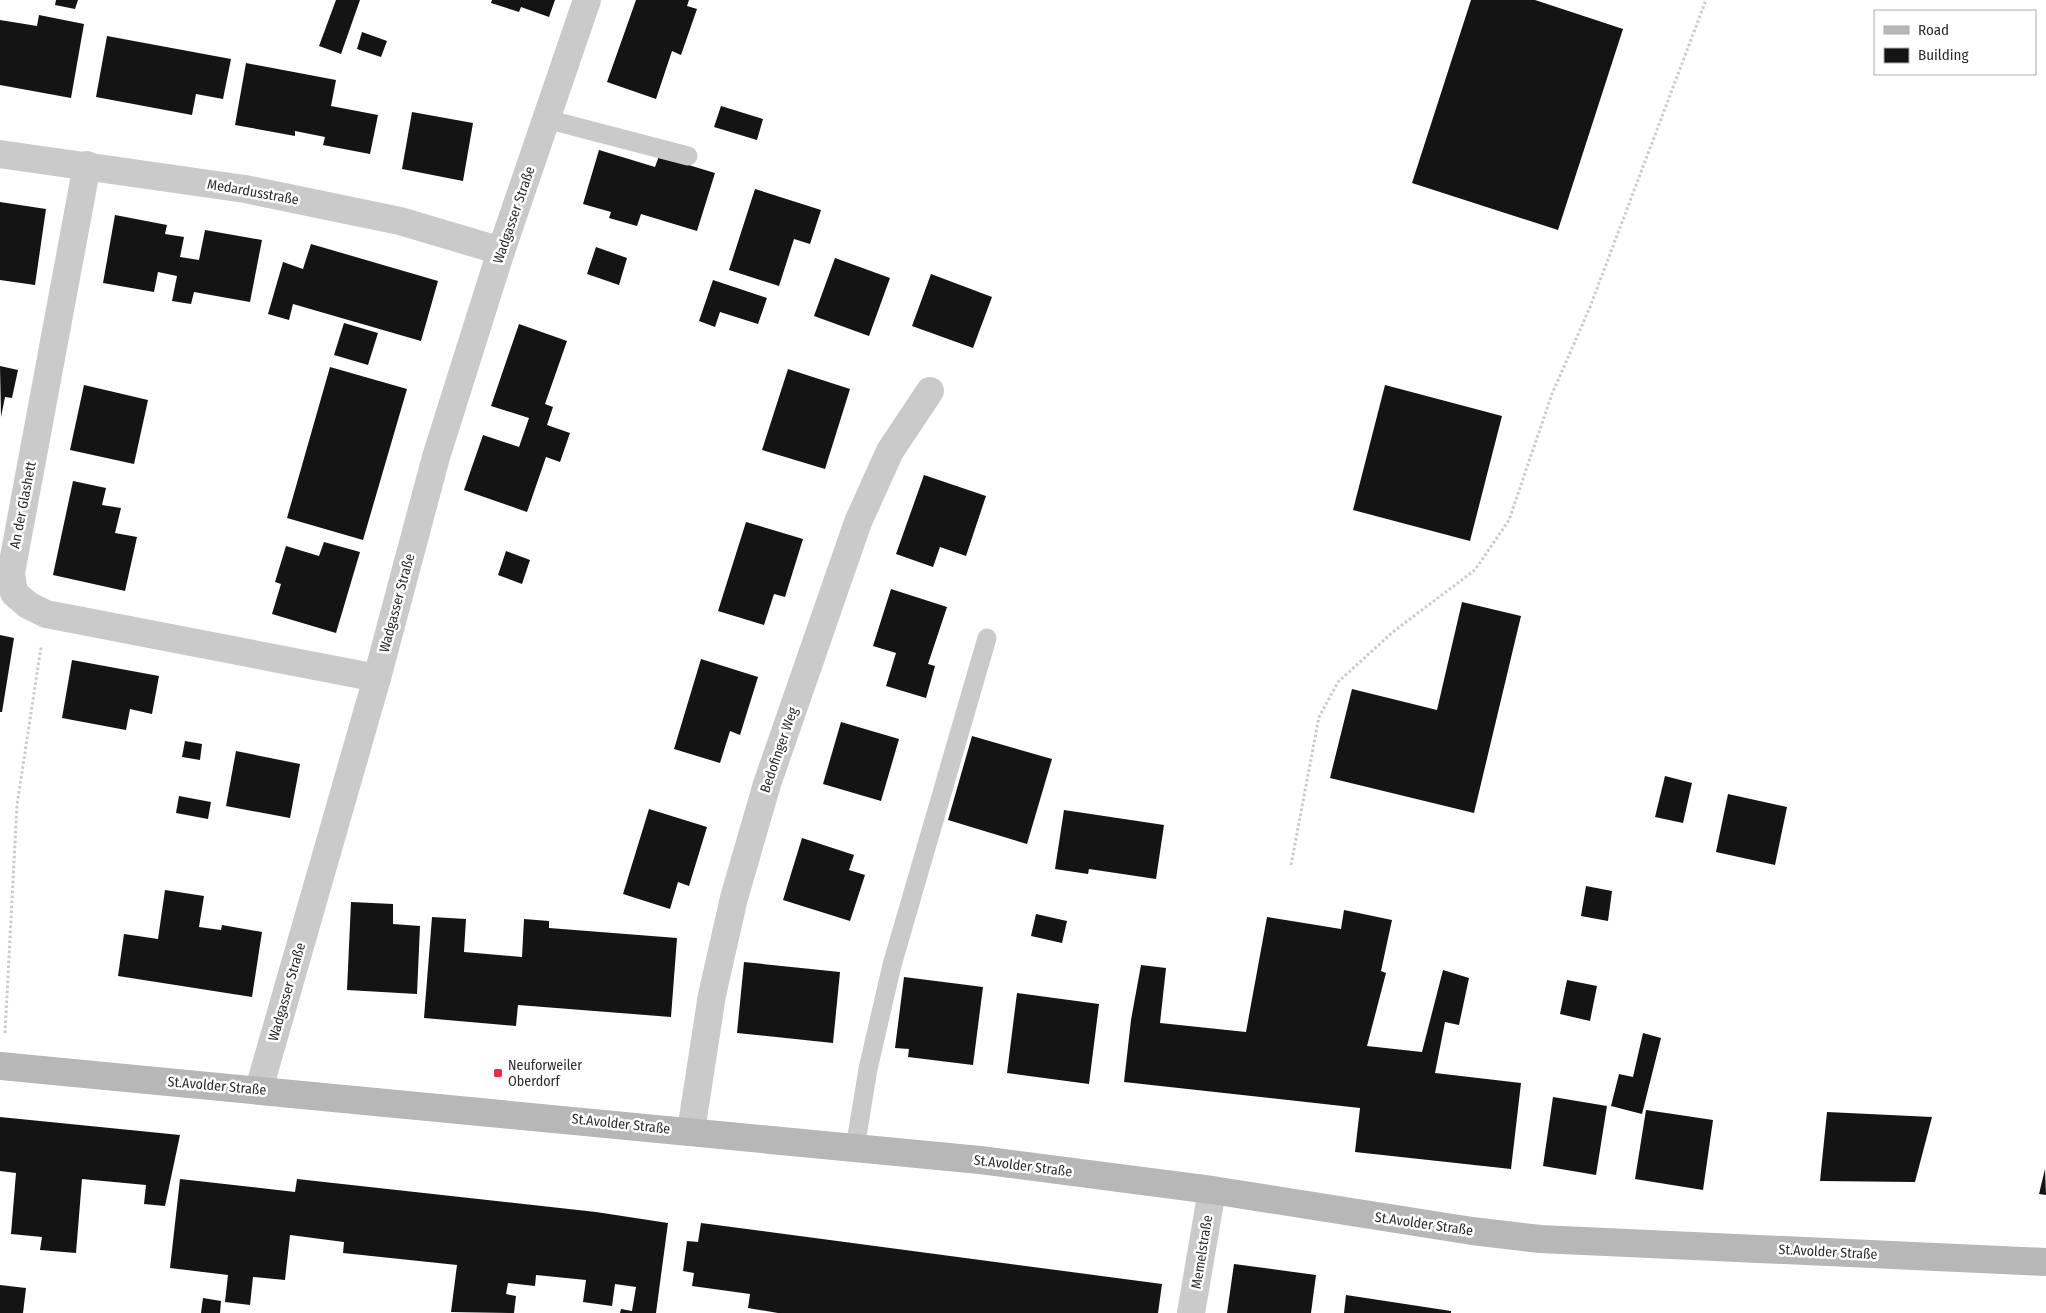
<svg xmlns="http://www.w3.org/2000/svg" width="2046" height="1313" font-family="'Fira Sans Condensed',sans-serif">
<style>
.building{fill:#141414}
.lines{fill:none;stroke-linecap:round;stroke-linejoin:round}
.path{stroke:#cacaca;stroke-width:3;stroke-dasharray:2.5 2.5;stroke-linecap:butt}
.service{stroke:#cacaca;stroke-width:19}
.minor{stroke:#cacaca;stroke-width:28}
.secondary{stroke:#b7b7b7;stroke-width:28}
.poi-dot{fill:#e23049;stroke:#fff;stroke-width:2}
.labels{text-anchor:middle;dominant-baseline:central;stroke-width:5;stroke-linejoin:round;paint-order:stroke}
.street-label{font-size:14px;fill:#2d2d2d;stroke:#fff}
.poi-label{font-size:14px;fill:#2d2d2d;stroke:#fff;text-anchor:start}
</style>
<rect width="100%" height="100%" fill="#fff"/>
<g class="building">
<polygon points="56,0 78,0 75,9 55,5"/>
<polygon points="336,0 360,0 341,54 319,46"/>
<polygon points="492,0 555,0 549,17 521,7 519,12 491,3"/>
<polygon points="636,0 689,0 687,6 697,9 681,55 672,51 656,99 607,82"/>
<polygon points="1471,0 1535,0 1623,29 1558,230 1412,183"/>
<polygon points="39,15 84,24 71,98 0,85 0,20 37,26"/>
<polygon points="362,32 387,41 381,57 357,49"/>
<polygon points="107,36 231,59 223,99 196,94 192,115 96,97"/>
<polygon points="246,63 336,80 331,106 378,115 370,154 323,145 325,137 295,131 295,136 235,125"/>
<polygon points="721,106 763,119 757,140 714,127"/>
<polygon points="412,112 473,123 463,181 402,169"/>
<polygon points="599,150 655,167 659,156 715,173 697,231 641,214 637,226 609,218 611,212 583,204"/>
<polygon points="755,189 821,210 810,244 794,239 779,286 729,270"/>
<polygon points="0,202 46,209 35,285 0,280"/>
<polygon points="115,215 167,225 165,234 184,237 180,257 199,260 205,230 262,240 250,302 194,292 191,304 172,301 177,276 158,272 154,292 103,283"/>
<polygon points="311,244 438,281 421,341 293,304 289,320 268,314 283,262 303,269"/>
<polygon points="596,247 627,258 619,285 587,274"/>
<polygon points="835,258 890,278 869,336 814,316"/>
<polygon points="931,274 992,297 973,348 912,326"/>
<polygon points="713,280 767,298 758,324 720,312 715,327 699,321"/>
<polygon points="344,323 378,333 368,365 334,355"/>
<polygon points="519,324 567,341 545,404 553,407 547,425 570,433 560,462 546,457 527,512 464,490 483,435 519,447 529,418 491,406"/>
<polygon points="0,366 18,370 12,398 5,397 1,417"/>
<polygon points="330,367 407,389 363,540 287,518"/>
<polygon points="788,369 850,389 825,469 762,450"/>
<polygon points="84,385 148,400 134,464 70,450"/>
<polygon points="1385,385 1502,416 1470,541 1353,510"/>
<polygon points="924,475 986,496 966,556 940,547 933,567 896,554"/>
<polygon points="73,481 106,488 102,505 121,508 115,533 137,537 125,591 53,575"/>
<polygon points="746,522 803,539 785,597 774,594 764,625 718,611"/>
<polygon points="324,542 360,552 336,633 272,614 281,584 275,582 286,546 319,556"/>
<polygon points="506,551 530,560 522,584 498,575"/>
<polygon points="891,589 947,607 928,664 935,666 926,698 886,686 896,653 873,646"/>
<polygon points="1462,602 1521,616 1474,813 1330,778 1352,689 1437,710"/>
<polygon points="0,635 14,638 2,712 0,712"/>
<polygon points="701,659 758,677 740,735 730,731 720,763 674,749"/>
<polygon points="72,660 159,676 152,714 130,709 126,730 62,718"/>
<polygon points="841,722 899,739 881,801 823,784"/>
<polygon points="972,736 1052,759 1027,844 948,820"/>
<polygon points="185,741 202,744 200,760 182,757"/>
<polygon points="236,751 300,764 290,818 226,806"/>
<polygon points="1665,776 1692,783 1683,823 1655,817"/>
<polygon points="1728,794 1787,807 1775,865 1716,852"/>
<polygon points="179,796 211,802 208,819 176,813"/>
<polygon points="649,809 707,827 689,886 678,882 670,909 623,894"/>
<polygon points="1064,810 1164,825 1156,879 1089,869 1088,874 1055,869"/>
<polygon points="802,838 854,855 849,870 865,875 850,921 783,900"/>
<polygon points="1586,886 1612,891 1608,921 1581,916"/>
<polygon points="165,890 204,896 199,927 221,930 222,925 262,932 252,997 118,976 124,934 158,939"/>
<polygon points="351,902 393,904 393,924 420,926 417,994 347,990"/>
<polygon points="1344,910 1392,920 1381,971 1386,973 1367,1046 1422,1052 1443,970 1469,978 1459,1025 1445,1022 1435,1073 1521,1083 1511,1169 1355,1152 1360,1108 1124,1082 1131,1020 1141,965 1166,968 1160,1023 1246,1032 1267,917 1341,929"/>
<polygon points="1036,914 1067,921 1062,943 1031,936"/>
<polygon points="432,917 466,919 464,952 522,957 524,919 549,921 549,928 677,938 671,1017 518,1005 516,1026 424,1018"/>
<polygon points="744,962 840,972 833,1043 737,1033"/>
<polygon points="904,977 983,987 973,1065 908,1057 909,1049 895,1048"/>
<polygon points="1567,980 1597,986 1590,1021 1560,1014"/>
<polygon points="1017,993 1099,1004 1089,1084 1007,1073"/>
<polygon points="1643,1033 1661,1038 1642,1114 1611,1106 1619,1074 1633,1077"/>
<polygon points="1553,1097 1607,1106 1596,1175 1543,1166"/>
<polygon points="1646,1110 1713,1120 1703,1190 1635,1179"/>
<polygon points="1827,1112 1932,1117 1915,1182 1820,1181"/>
<polygon points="0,1117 180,1135 165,1206 144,1204 146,1185 82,1179 76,1253 40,1250 42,1237 11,1234 16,1173 0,1171"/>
<polygon points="2045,1169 2046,1195 2039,1194"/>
<polygon points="180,1179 295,1192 297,1179 596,1212 668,1223 656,1313 620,1313 621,1309 632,1311 636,1287 615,1284 612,1306 583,1302 586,1280 536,1275 535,1286 508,1283 506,1294 516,1296 514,1313 451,1312 457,1265 343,1253 344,1242 290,1235 285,1280 253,1277 250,1305 225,1302 228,1275 170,1268"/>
<polygon points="701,1223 1162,1284 1158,1313 778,1313 748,1308 750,1294 692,1286 694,1273 683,1271 687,1241 698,1242"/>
<polygon points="1234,1264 1316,1275 1311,1313 1227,1313"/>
<polygon points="0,1285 26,1288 23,1313 0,1313"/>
<polygon points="1346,1295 1451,1311 1451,1313 1344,1313"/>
<polygon points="203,1298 221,1301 220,1313 201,1313"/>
</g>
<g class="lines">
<g class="path">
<polyline points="1291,865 1319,717 1338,682 1394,631 1475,570 1509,520 1552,394 1590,307 1706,0"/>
<polyline points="5,1033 17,805 41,647"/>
</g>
<g class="service">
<polyline points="546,119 688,156"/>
<polyline points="855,1148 868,1069 892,965 987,638"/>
</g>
<g class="minor">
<polyline points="0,154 245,189 400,221 501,251"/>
<polyline points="87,165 11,573 14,593 28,605 46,614 377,678"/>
<polyline points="259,1089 377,678 436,457 501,251 587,0"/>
<polyline points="691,1131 712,995 734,898 767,784 858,522 890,451 930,391"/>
<polyline points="1191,1313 1212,1190"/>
</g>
<polyline class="secondary" points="0,1066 980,1160 1212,1190 1472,1231 1540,1239 2046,1262"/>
</g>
<rect class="poi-dot" x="493" y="1068" width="10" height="10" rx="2.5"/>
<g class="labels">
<g class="street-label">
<text transform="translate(253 192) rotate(10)">Medardusstraße</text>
<text transform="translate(514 215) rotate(-71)">Wadgasser Straße</text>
<text transform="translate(23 505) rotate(-79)">An der Glashett</text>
<text transform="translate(397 603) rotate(-75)">Wadgasser Straße</text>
<text transform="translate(779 750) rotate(-71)">Bedofinger Weg</text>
<text transform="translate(287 992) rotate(-74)">Wadgasser Straße</text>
<text transform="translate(217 1086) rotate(5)">St.Avolder Straße</text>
<text transform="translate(621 1124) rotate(6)">St.Avolder Straße</text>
<text transform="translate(1023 1166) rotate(7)">St.Avolder Straße</text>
<text transform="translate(1424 1224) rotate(8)">St.Avolder Straße</text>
<text transform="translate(1202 1252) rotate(-81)">Memelstraße</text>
<text transform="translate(1828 1252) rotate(3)">St.Avolder Straße</text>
</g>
<g class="poi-label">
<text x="508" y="1065">Neuforweiler<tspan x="508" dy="16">Oberdorf</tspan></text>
</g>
</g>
<rect x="1874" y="10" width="162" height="65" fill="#ffffff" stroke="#ababab"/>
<rect x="1884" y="26" width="25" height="8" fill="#b7b7b7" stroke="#ababab"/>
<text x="1918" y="35" font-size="15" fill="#2d2d2d">Road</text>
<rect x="1884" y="48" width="25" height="15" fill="#141414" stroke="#ababab"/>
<text x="1918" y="60" font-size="15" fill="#2d2d2d">Building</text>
</svg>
